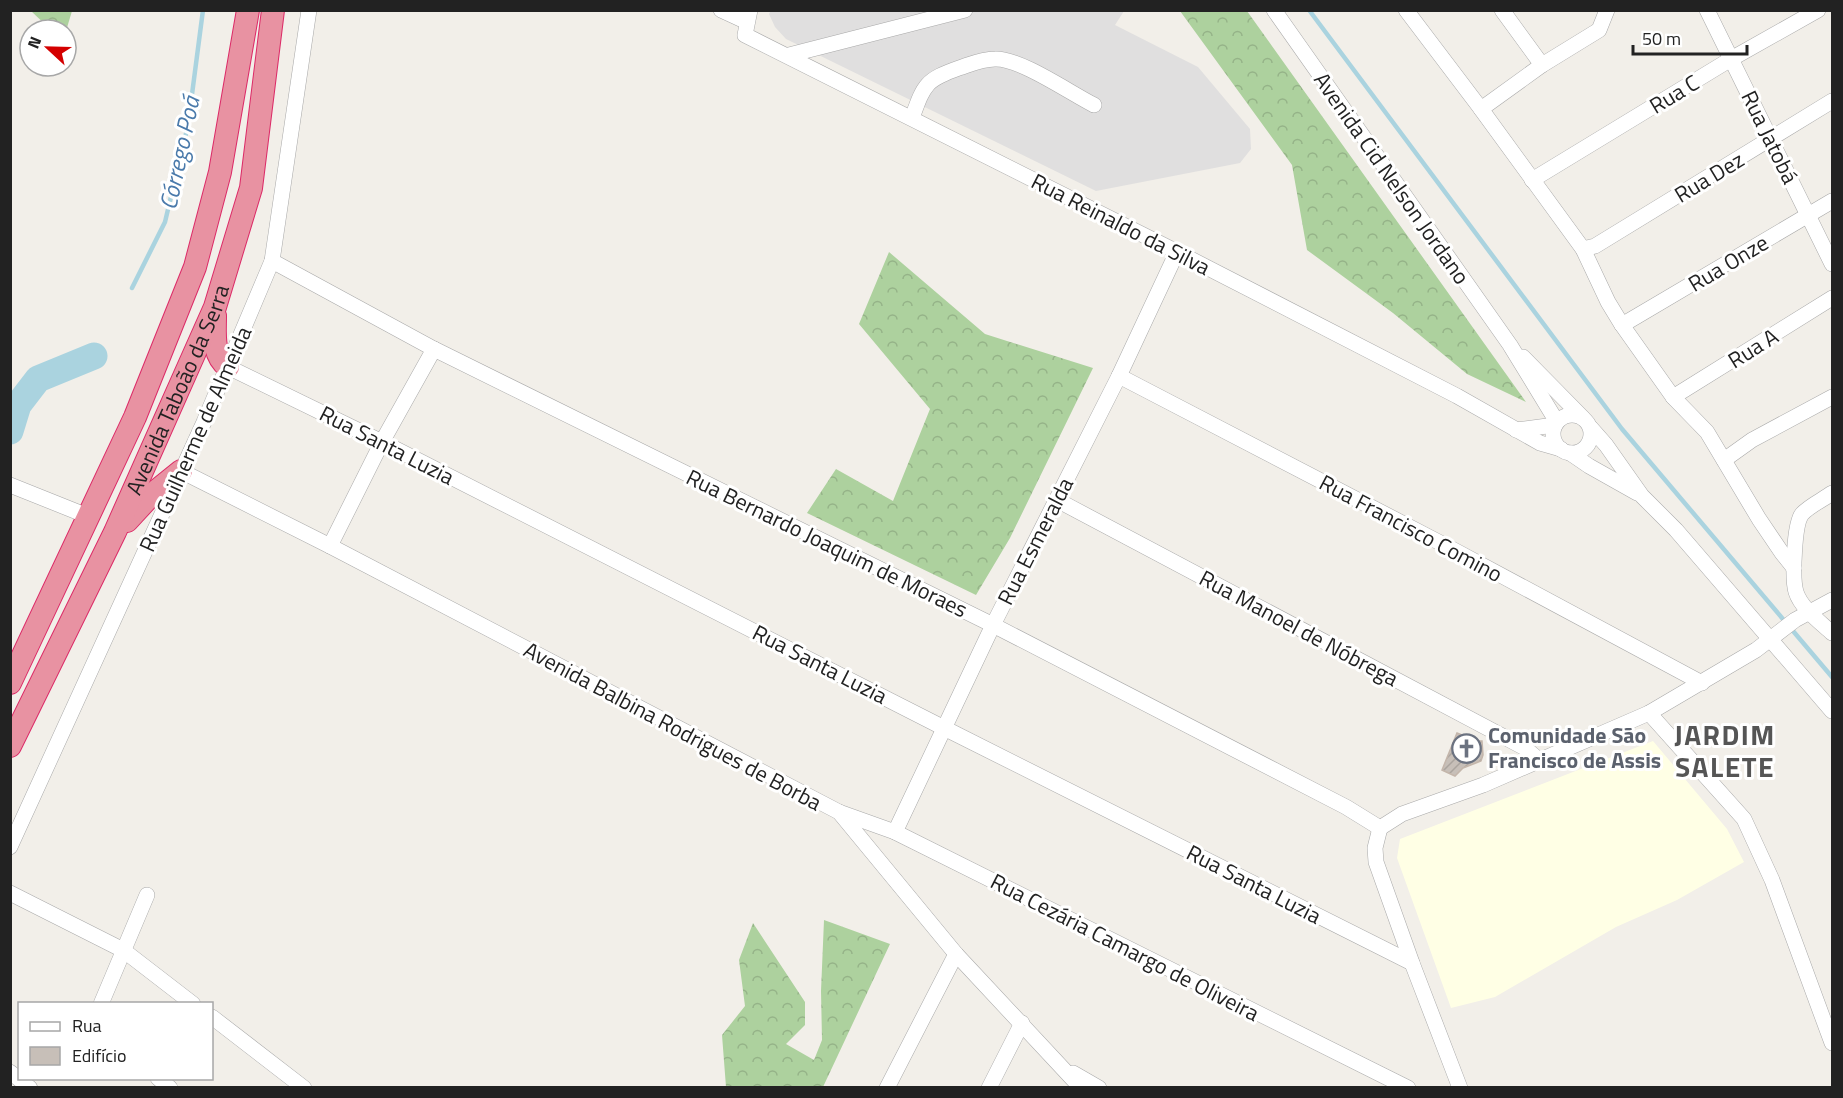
<svg xmlns="http://www.w3.org/2000/svg" width="1843" height="1098" font-family="'Titillium Web',sans-serif">
<style>
.residential{fill:#e0dfdf}
.education{fill:#ffffe5}
.forest{fill:url(#forest-crowns)}
.lines{fill:none;stroke-linecap:round;stroke-linejoin:round}
.stream{stroke:#aad3df;stroke-width:4.5}
.river{stroke:#aad3df;stroke-width:27}
.building{fill:url(#building-hatch);stroke:#c4b6ab;stroke-width:1.5}
.minor-casing{stroke:#a9a9a9;stroke-width:16}
.highway-casing{stroke:#dc2a67;stroke-width:24}
.minor{stroke:#fff;stroke-width:15}
.highway{stroke:#e892a2;stroke-width:22}
.labels{text-anchor:middle;dominant-baseline:central;stroke-width:6;stroke-linejoin:round;paint-order:stroke}
.street-label{font-size:22px;fill:#222;stroke:#fff}
.worship-label{font-size:22px;font-weight:bold;fill:#5b616d;stroke:#fff;text-anchor:start}
.water-label{font-size:24px;font-style:italic;fill:#4a7aab;stroke:#fff}
.district-label{font-size:28px;font-weight:bold;letter-spacing:1.5px;fill:#555;stroke:#fff}
</style>
<defs>
<pattern id="forest-crowns" width="20" height="18" patternUnits="userSpaceOnUse" patternTransform="scale(1.5)"><rect width="20" height="18" fill="#add19e"/><path d="M2 6a3 3 0 1 1 6 0M12 15a3 3 0 1 1 6 0" fill="none" stroke="#95b388"/></pattern>
<pattern id="building-hatch" width="6" height="6" patternUnits="userSpaceOnUse" patternTransform="scale(1.5)"><rect width="6" height="6" fill="#c7bfb8"/><path d="M-1 1l2-2M0 6l6-6M5 7l2-2" fill="none" stroke="#aba49e"/></pattern>
</defs>
<rect width="100%" height="100%" fill="#f2efe9"/>
<polygon class="residential" points="771,10 1124,11 1115,25 1198,67 1250,129 1251,149 1240,163 1096,191 786,39 775,27 769,14"/>
<polygon class="education" points="1653,741 1727,829 1744,862 1677,900 1616,927 1495,997 1451,1008 1397,858 1400,839"/>
<g class="forest">
<polygon points="31,11 72,11 66,31 51,30"/>
<polygon points="1180,11 1247,11 1526,402 1467,374 1393,313 1307,250 1292,165"/>
<polygon points="889,252 985,334 1093,368 1010,538 976,595 807,513 836,469 893,501 930,409 859,324"/>
<polygon points="824,920 890,944 823,1087 726,1087 722,1035 745,1006 739,960 753,923 805,1002 805,1025 786,1044 814,1060 822,1040 821,991"/>
</g>
<g class="lines">
<g class="stream">
<polyline points="1309,10 1622,429 1832,677"/>
<polyline points="132,288 165,222 188,125 203,10"/>
</g>
<polyline class="river" points="10,431 18,405 38,379 94,356"/>
</g>
<polygon class="building" points="1457,733 1477,741 1482,741 1483,755 1481,761 1463,768 1455,776 1442,770"/>
<g class="lines">
<defs>
<g id="minor">
<polyline points="721,10 747,22"/>
<polyline points="750,10 745,35 1177,252 1457,396 1540,443 1561,449"/>
<polyline points="1274,10 1510,345 1557,422"/>
<polyline points="1406,10 1481,109"/>
<polyline points="1502,10 1542,65"/>
<polyline points="1607,10 1599,30 1542,65 1481,109 1583,249 1608,302 1622,325 1673,397 1707,432 1759,519 1782,553 1794,568"/>
<polyline points="1707,10 1832,264"/>
<polyline points="789,55 965,10"/>
<path d="M912,118C924,85 925,80 959,68C971,64 982,59 995,59C1020,58 1070,93 1094,105"/>
<polyline points="1532,180 1731,59 1818,10"/>
<polyline points="1583,249 1595,246 1832,101"/>
<polyline points="272,261 434,349 993,625 1346,807 1380,828"/>
<polyline points="1622,325 1832,201"/>
<polyline points="1523,357 1583,418"/>
<polyline points="228,367 382,442 944,728 1412,963"/>
<polyline points="1119,376 1452,549 1702,683"/>
<polyline points="1673,397 1832,298"/>
<circle cx="1572" cy="434" r="19"/>
<polyline points="1591,428 1606,445 1642,496 1676,530 1832,711"/>
<polyline points="1516,430 1555,425"/>
<polyline points="1570,453 1589,466 1637,493"/>
<polyline points="1724,460 1752,440 1832,397"/>
<polyline points="181,471 330,546 839,812 956,954 1081,1088"/>
<polyline points="10,485 90,517"/>
<path d="M1832,493C1824,499 1809,506 1802,514C1794,524 1792,579 1796,592C1801,608 1820,622 1832,633"/>
<polyline points="1057,500 1525,748 1539,760"/>
<polyline points="330,546 382,442 434,349"/>
<polyline points="1649,713 1744,819 1772,880 1832,1043"/>
<polyline points="839,812 895,832 1408,1088"/>
<polyline points="1380,828 1402,814 1483,785 1649,713 1756,650 1795,620 1832,600"/>
<polyline points="1380,828 1375,848 1376,862 1412,963 1460,1088"/>
<polyline points="895,832 993,625 1119,376 1177,252"/>
<polyline points="10,847 204,422 272,261 309,10"/>
<polyline points="10,893 123,950 193,1004"/>
<polyline points="101,1004 147,895"/>
<polyline points="212,1017 304,1088"/>
<polyline points="10,1072 30,1088"/>
<polyline points="1073,1073 1099,1088"/>
<polyline points="158,1078 170,1088"/>
<polyline points="887,1088 956,954"/>
<polyline points="989,1088 1022,1023"/>
</g>
<g id="highway">
<path d="M215,316C215,334 212,355 228,367"/>
<polyline points="127,521 150,496 181,471"/>
<polyline points="10,683 135,417 195,267 220,172 248,10"/>
<path id="s1" d="M10,746L115,532L215,307L251,188L273,10"/>
</g>
</defs>
<use href="#minor" class="minor-casing"/>
<use href="#highway" class="highway-casing"/>
<use href="#minor" class="minor"/>
<use href="#highway" class="highway"/>
</g>
<defs>
<symbol id="church-ring" viewBox="-11 -11 22 22"><circle r="9.5" fill="#fff" stroke="#6b7280" stroke-width="1.5"/><path d="M-1.2-6h2.4v3.5h3.3v2.4h-3.3V6h-2.4V-.1h-3.3v-2.4h3.3Z" fill="#6b7280"/></symbol>
</defs>
<g fill-rule="evenodd">
<use href="#church-ring" x="1450" y="732" width="33" height="33"/>
</g>
<g class="labels">
<g class="street-label">
<text transform="translate(1674 94) rotate(-31)">Rua C</text>
<text transform="translate(1770 137) rotate(64)">Rua Jatobá</text>
<text transform="translate(1709 177) rotate(-31)">Rua Dez</text>
<text transform="translate(1392 178) rotate(55)">Avenida Cid Nelson Jordano</text>
<text transform="translate(1121 224) rotate(27)">Rua Reinaldo da Silva</text>
<text transform="translate(1728 263) rotate(-31)">Rua Onze</text>
<text transform="translate(1753 348) rotate(-32)">Rua A</text>
<text stroke="none"><textPath href="#s1" startOffset="394">Avenida Taboão da Serra</textPath></text>
<text transform="translate(195 439) rotate(-66)">Rua Guilherme de Almeida</text>
<text transform="translate(387 445) rotate(27)">Rua Santa Luzia</text>
<text transform="translate(1411 528) rotate(28)">Rua Francisco Comino</text>
<text transform="translate(1035 541) rotate(-63)">Rua Esmeralda</text>
<text transform="translate(827 543) rotate(26)">Rua Bernardo Joaquim de Moraes</text>
<text transform="translate(1299 628) rotate(28)">Rua Manoel de Nóbrega</text>
<text transform="translate(820 664) rotate(27)">Rua Santa Luzia</text>
<text transform="translate(673 726) rotate(28)">Avenida Balbina Rodrigues de Borba</text>
<text transform="translate(1254 884) rotate(27)">Rua Santa Luzia</text>
<text transform="translate(1125 947) rotate(27)">Rua Cezária Camargo de Oliveira</text>
</g>
<g class="worship-label">
<text x="1488" y="735">Comunidade São<tspan x="1488" dy="25">Francisco de Assis</tspan></text>
</g>
<g class="water-label">
<text transform="translate(179 153) rotate(-78)">Córrego Poá</text>
</g>
<g class="district-label">
<text x="1725" y="734">JARDIM<tspan x="1725" dy="32">SALETE</tspan></text>
</g>
</g>
<rect width="1843" height="1098" fill="none" stroke="#222222" stroke-width="24"/>
<rect x="18" y="1002" width="195" height="78" fill="#ffffff" stroke="#a7a7a7" stroke-width="1.5"/>
<rect x="30" y="1022" width="30" height="9" fill="#ffffff" stroke="#a7a7a7" stroke-width="1.5"/>
<text x="72" y="1032" font-size="18" fill="#222222">Rua</text>
<rect x="30" y="1047" width="30" height="18" fill="#c7bfb8" stroke="#a7a7a7" stroke-width="1.5"/>
<text x="72" y="1062" font-size="18" fill="#222222">Edifício</text>
<g transform="translate(48 48) rotate(292)"><circle r="28" fill="#ffffff" stroke="#a7a7a7" stroke-width="1.5"/>
<path d="M0-4.5L10 22L0 15L-10 22Z" fill="#d40000"/>
<text y="-9" font-size="16" font-weight="bold" text-anchor="middle" fill="#222222">N</text>
</g>
<path d="M1633 45v9h114v-9" fill="none" stroke="#222222" stroke-width="3"/>
<text x="1642" y="45" font-size="18" fill="#222222" stroke="#ffffff" stroke-width="4.5" paint-order="stroke">50 m</text>
</svg>
